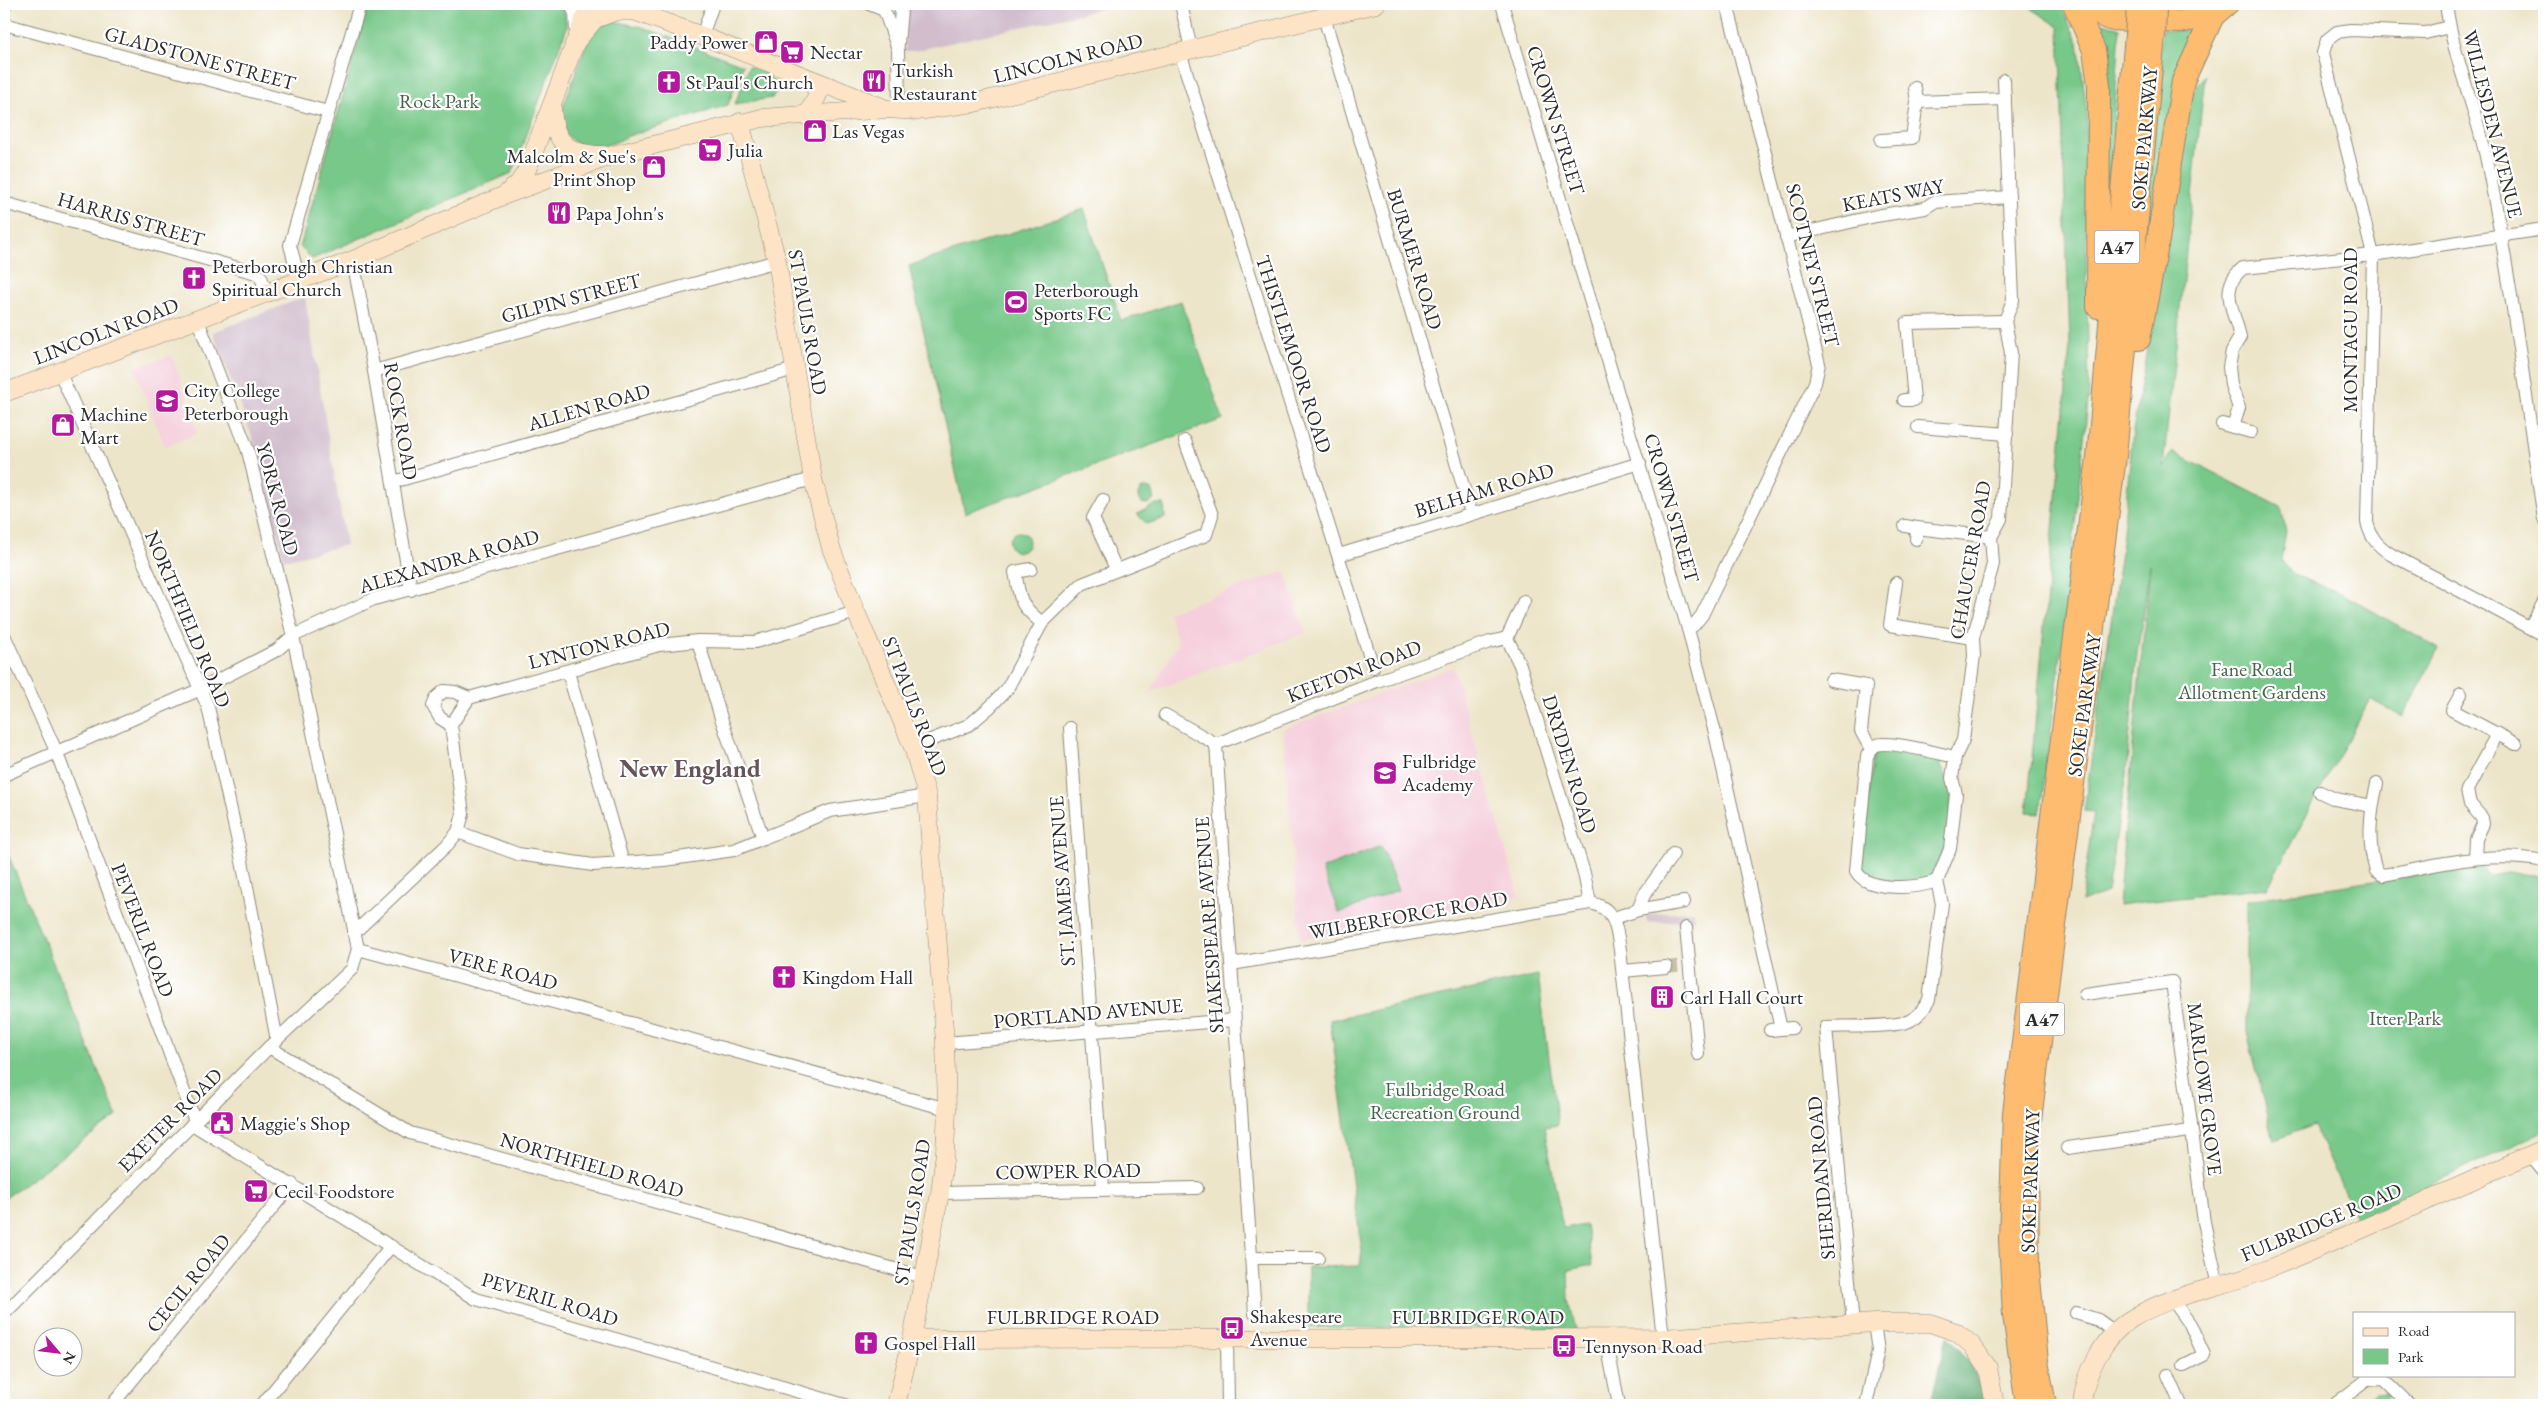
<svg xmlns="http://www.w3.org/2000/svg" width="2548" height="1409" font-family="'EB Garamond',serif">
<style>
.built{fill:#f5cfdb}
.industrial{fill:#d1bdcc}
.green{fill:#77c889;stroke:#517a5a}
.forest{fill:#61ac75;stroke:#466c50}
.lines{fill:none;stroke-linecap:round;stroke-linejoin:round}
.street-tunnel{stroke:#c6c0a9;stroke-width:12;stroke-dasharray:12 6;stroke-linecap:butt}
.street-casing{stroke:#8c887a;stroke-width:14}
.secondary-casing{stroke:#8c887a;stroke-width:19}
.highway-casing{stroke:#8c887a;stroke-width:24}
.street{stroke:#fff;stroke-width:12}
.secondary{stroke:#fee4c6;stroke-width:18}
.highway{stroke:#fdbc70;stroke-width:22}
.highway-bridge-casing{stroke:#8c887a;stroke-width:24;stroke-linecap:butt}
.highway-bridge{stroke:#fdbc70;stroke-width:22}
.labels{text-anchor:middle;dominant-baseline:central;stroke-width:4.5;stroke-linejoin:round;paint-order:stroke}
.shield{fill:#fff;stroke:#6b6b6b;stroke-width:1}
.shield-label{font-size:19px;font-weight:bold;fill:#2b2b2b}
.poi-label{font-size:20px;fill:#2b2b2b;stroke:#fff;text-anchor:start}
.street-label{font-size:20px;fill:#2b2b2b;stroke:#fff}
.park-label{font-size:20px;fill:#46624c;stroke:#fff}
.district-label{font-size:25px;font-weight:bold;fill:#65545a;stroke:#fff}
</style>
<rect width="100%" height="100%" fill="#fff"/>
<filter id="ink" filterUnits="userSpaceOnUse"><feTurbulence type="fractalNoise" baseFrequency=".02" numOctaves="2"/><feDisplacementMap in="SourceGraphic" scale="10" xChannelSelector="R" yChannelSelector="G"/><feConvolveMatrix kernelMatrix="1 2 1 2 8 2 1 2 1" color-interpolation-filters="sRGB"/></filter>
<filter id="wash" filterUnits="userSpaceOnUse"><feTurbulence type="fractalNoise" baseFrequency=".0096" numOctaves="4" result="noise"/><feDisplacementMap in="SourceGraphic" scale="20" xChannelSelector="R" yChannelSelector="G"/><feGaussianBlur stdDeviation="1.12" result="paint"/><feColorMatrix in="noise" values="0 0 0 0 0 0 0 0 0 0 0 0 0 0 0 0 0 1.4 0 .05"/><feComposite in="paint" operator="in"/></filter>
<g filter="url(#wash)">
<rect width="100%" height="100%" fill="#ede5c9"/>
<g class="built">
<polygon points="172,355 198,433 165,447 134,368"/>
<polygon points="1285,571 1306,633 1150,692 1178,643 1168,612"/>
<polygon points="1453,667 1519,896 1300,940 1283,729"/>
</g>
<g class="industrial">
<polygon points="907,4 1124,4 914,51 905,51"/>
<polygon points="305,297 346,545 284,560 255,445 213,332"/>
<polygon points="1694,911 1695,920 1647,923 1646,914"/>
</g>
<g class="green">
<polygon points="369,4 559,4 564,11 567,27 512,173 312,259 300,247"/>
<polygon points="2025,4 2056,4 2063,11 2078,42 2087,113 2086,246 2089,392 2061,655 2040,813 2027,812 2070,345 2059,27"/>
<polygon points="2168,4 2210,4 2192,13 2168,10"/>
<polygon points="2086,18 2120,28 2108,216"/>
<path d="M614,21L642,27L743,65L728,105L628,136C601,152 564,154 560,115L591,31L595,26Z"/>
<polygon points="2162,30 2200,31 2142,283"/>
<path d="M749,66C762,72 775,75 777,92L772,98L735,104Z"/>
<polygon points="2205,75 2163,467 2173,452 2281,507 2286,531 2281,560 2294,575 2343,594 2439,649 2402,717 2370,699 2267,888 2118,905 2150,565 2137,654 2126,775 2107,892 2081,902 2094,812 2084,811 2121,552 2133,431 2190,98"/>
<polygon points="1084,209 1121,321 1181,301 1223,419 965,513 909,266"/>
<circle cx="1146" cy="496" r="8"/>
<polygon points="1156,504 1164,504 1165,518 1147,524 1137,514"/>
<circle cx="1019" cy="542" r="10"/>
<path d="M1882,749L1937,758C1943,769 1950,781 1951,794C1953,815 1945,868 1926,880C1917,885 1906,882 1896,882C1882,880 1871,881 1860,872L1872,761L1874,756Z"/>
<polygon points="1381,846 1398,890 1339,913 1322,869"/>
<polygon points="7,852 117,1116 4,1199 4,855"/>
<polygon points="2480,865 2489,876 2512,872 2544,875 2544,1131 2356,1219 2314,1125 2274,1140 2247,1032 2247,900"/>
<polygon points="1538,975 1558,1125 1544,1127 1563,1228 1586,1225 1592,1265 1568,1270 1569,1300 1576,1330 1308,1327 1308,1267 1360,1266 1362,1251 1330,1020"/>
<polygon points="2387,1393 2390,1395 2381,1402 2379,1400 2372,1405 2359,1405 2376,1394"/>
</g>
<path class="forest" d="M1947,1336C1972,1359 1976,1372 1985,1405H1930Z"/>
</g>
<g filter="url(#ink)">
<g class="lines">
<polyline class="street-tunnel" points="1666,967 1684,965"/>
<defs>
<g id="street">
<polyline points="570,4 575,13 576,32"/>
<polyline points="869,4 884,10 898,49 899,110"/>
<polyline points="1181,4 1191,49"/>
<polyline points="1502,4 1688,629 1715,733 1781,1029"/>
<path d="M2446,4C2453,58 2476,108 2487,161C2511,279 2526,400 2544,519"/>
<polyline points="4,8 5,4"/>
<polyline points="1324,17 1471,513"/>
<polyline points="4,24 328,112"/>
<path d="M2449,27L2425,33L2351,30L2337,32L2327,40L2323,53L2373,255L2367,522C2371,539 2378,546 2392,555L2544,635"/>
<polyline points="702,36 713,4"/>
<polyline points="898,44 901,10"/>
<polyline points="1180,52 1373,667"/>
<polyline points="1915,88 1917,102 2005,99"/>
<polyline points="1881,140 1912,138 1917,102"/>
<polyline points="4,203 256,273 261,277 266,292"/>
<polyline points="1786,237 1876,216 1925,208 1934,202 2009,197"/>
<polyline points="353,260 374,371 411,590"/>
<polyline points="299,279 290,245 360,4"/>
<polyline points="197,318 248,451 293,636 358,949 947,1109"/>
<polyline points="59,371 208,707 240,851 277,1040"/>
<polyline points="374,371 777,261"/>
<polyline points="1904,400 1914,400 1907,323 2005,321"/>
<polyline points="2222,424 2251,432"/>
<polyline points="1918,427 2007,434"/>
<path d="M2233,427L2239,408L2231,385L2229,367L2232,351L2240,337C2234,310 2218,288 2243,268L2373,255L2544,229"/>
<polyline points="393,482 795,369"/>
<polyline points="1103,500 1093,518 1116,569"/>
<polyline points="1905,526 1917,528"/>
<polyline points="1916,539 1917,528 1991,537"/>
<polyline points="1339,555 1640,463"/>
<path d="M1031,569L1015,572C1021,602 1018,603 1042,623"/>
<polyline points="1896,583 1890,625 1973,638"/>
<polyline points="2530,627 2544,602"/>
<polyline points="1688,629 1694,625 1702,615 1815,383 1819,364 1727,4"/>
<polyline points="4,635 56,751 195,1121"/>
<polyline points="1507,638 1520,665 1584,873 1590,903"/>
<polyline points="1507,638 1524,601"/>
<polyline points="698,641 721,718 763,838"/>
<polyline points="568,672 623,863"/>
<polyline points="1831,680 1866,686 1861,731 1871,749"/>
<polyline points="2461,694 2452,710 2516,744"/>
<polyline points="469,698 659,645 698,641 755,642 856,612"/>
<polyline points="1165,715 1216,744"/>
<polyline points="1070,728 1103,1188"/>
<polyline points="1216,744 1255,1314"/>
<polyline points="1216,744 1377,681 1490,642 1507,638"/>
<polyline points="913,747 969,725 990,707 1007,689 1042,623 1082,584 1206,535 1212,515 1185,441"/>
<polyline points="4,775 201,689 277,650 293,636 374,599 813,479"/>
<path d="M2377,784C2370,814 2367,842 2376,871L2383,875C2436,865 2490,850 2544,861"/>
<polyline points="2320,792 2335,799 2372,806"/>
<polyline points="458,832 518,854 593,865 664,860 734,850 830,811 927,796"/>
<polyline points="2475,858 2476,839 2483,824 2482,818 2470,804 2467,790 2497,734"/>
<path d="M1937,881C1917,888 1868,893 1856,871L1867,756C1870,751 1872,747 1877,745C1889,740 1940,754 1955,757"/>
<polyline points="1638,910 1644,895 1673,854"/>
<polyline points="1614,918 1638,910 1684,902"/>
<polyline points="1686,928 1698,1054"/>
<polyline points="354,933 447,845 458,832 463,814 451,725 469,698 455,692 444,691 437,697 433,706 440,718 451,725"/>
<path d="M1232,964L1590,903C1615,907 1617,929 1620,950L1663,1338"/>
<polyline points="1623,971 1666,967"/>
<polyline points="2085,994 2172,982 2204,1222 2218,1286"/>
<polyline points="1770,1030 1792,1028"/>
<polyline points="945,1043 1234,1020"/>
<polyline points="269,1047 410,1133 923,1277"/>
<polyline points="192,1124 476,1299 845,1405"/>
<polyline points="2067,1148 2190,1131"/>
<polyline points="2530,1155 2544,1172"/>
<polyline points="940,1193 1197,1188"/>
<polyline points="1252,1258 1318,1258"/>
<polyline points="2172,1299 2190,1324 2204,1355 2184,1365"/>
<polyline points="2076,1313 2098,1320 2116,1333"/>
<polyline points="4,1314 269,1047 352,969 358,949"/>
<path d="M1853,1325L1826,1027C1845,1026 1898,1028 1911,1020C1920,1015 1924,1008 1929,1000L1942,904L1937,881L1950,849L1956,794L1952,778L1955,757L1963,740L1974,656L1973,638L1993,564L1991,537L2001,519L2011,353L2005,321L2013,300L2004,80"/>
<polyline points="1227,1338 1228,1405"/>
<polyline points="1606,1339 1619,1405"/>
<polyline points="2168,1375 2181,1405"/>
<polyline points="112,1405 292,1184"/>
<polyline points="262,1405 391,1246"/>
<polyline points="1866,1405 1878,1351 1874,1323"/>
<polyline points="2334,1405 2367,1380 2383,1379 2410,1405"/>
</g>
<g id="secondary">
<polyline points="574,44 595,19 616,11 634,11 702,36 882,107"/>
<path d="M552,106C553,143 568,155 604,155"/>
<polyline points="807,115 818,95 812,80"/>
<polyline points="740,122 777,261 813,479 831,548 856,612 913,747 927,796 945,1043 947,1109 945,1152 940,1193 912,1339 896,1405"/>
<polyline points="509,191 518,184 526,172 590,4"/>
<polyline points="4,393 353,260 505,195 613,155 762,118 888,109 917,111 974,103 1376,4"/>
<polyline points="912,1339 1663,1338 1874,1323 1930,1323 1956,1332 1972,1345 1988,1368 1995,1405"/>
<path d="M2082,1405C2084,1374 2104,1336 2131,1319C2171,1294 2219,1288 2263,1271C2358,1233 2450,1189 2544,1149"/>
</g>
<g id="highway">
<polyline points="2074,4 2094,50 2099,85 2098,307"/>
<polyline points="2077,4 2109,19 2180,22 2213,16 2227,4"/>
<polyline points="2139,339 2158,240 2183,81 2213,16"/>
<polyline points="2027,1405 2014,1315 2010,1240 2014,1113 2098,458 2136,35"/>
<polyline points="2045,1405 2037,1362 2028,1268 2027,1143 2115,456 2154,35"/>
</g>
</defs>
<use href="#street" class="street-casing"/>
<use href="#secondary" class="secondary-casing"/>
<use href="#highway" class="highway-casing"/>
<use href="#street" class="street"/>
<use href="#secondary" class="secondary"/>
<use href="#highway" class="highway"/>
<defs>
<g id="highway-bridge">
<polyline points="2136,35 2138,8"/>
<polyline points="2154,35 2155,9"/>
</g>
</defs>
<use href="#highway-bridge" class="highway-bridge-casing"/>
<use href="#highway-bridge" class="highway-bridge"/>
</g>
</g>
<defs>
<symbol id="shop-square" viewBox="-11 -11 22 22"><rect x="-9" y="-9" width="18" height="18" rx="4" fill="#b5179e" stroke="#fff"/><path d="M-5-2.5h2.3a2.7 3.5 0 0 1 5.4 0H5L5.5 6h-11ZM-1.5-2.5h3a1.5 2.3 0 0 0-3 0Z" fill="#fff"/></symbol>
<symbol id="supermarket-square" viewBox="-11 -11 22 22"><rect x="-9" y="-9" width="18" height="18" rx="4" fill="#b5179e" stroke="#fff"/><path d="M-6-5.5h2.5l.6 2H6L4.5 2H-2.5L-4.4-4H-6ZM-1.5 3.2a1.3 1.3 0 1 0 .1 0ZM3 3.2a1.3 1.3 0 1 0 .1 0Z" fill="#fff"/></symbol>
<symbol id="restaurant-square" viewBox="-11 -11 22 22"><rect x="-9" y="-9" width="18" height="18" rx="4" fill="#b5179e" stroke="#fff"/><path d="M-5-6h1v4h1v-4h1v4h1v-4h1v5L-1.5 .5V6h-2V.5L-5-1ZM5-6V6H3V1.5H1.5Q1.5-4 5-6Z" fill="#fff"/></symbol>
<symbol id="church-square" viewBox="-11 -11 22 22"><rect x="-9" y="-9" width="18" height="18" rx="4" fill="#b5179e" stroke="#fff"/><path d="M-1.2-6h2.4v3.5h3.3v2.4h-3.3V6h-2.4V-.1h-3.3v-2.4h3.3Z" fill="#fff"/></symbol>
<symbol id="stadium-square" viewBox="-11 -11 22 22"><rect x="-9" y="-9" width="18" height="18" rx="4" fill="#b5179e" stroke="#fff"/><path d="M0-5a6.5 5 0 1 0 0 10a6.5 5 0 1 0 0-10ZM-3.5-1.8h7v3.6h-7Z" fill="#fff"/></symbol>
<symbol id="university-square" viewBox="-11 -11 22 22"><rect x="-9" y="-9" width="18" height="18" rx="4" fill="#b5179e" stroke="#fff"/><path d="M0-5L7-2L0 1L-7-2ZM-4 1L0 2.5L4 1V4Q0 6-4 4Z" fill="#fff"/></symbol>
<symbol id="school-square" viewBox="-11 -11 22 22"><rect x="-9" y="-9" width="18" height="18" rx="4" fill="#b5179e" stroke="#fff"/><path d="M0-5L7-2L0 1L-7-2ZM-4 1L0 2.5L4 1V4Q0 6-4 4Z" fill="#fff"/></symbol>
<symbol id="building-square" viewBox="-11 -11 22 22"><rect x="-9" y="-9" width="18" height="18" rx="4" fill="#b5179e" stroke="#fff"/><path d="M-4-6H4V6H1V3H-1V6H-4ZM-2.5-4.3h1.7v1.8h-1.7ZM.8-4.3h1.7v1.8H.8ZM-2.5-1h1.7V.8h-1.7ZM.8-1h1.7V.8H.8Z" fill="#fff"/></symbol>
<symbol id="civic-square" viewBox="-11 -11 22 22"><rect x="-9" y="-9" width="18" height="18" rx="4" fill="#b5179e" stroke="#fff"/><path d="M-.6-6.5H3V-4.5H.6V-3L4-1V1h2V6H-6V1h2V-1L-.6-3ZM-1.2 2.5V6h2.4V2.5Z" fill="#fff"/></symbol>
<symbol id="bus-square" viewBox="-11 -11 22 22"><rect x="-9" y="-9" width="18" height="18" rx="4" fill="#b5179e" stroke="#fff"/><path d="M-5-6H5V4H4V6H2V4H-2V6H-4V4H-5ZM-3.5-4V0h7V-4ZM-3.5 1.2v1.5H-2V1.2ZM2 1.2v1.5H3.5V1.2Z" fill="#fff"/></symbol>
</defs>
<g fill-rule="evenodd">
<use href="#shop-square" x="752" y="28" width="28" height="28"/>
<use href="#supermarket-square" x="778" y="38" width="28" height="28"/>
<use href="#restaurant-square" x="860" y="67" width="28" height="28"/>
<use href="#church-square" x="655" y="68" width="28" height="28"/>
<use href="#shop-square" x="801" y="117" width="28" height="28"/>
<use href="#supermarket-square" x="696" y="136" width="28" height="28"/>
<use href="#shop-square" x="640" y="153" width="28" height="28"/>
<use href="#restaurant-square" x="545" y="199" width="28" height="28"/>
<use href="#church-square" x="180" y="264" width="28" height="28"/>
<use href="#stadium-square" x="1002" y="288" width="28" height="28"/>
<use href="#university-square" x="153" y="387" width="28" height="28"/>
<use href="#shop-square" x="49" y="411" width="28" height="28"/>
<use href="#school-square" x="1371" y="759" width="28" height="28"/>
<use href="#church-square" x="770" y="963" width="28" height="28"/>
<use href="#building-square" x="1648" y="983" width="28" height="28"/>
<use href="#civic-square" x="208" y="1109" width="28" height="28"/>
<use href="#supermarket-square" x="242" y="1177" width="28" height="28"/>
<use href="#bus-square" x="1218" y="1314" width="28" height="28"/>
<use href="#church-square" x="852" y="1329" width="28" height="28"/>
<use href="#bus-square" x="1550" y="1332" width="28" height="28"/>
</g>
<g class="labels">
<g class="shield">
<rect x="2094.5" y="230.5" width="45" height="33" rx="4"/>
<rect x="2019.5" y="1002.5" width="45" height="33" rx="4"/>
</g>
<g class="shield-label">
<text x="2117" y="247">A47</text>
<text x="2042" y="1019">A47</text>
</g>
<g class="poi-label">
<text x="748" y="42" text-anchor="end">Paddy Power</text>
<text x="810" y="52">Nectar</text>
<text x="892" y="70">Turkish<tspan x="892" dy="23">Restaurant</tspan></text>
<text x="686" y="82">St Paul's Church</text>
<text x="832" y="131">Las Vegas</text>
<text x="728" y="150">Julia</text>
<text x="636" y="156" text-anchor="end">Malcolm &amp; Sue's<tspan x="636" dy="23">Print Shop</tspan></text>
<text x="576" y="213">Papa John's</text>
<text x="212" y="266">Peterborough Christian<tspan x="212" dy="23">Spiritual Church</tspan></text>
<text x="1034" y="290">Peterborough<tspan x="1034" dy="23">Sports FC</tspan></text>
<text x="184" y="390">City College<tspan x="184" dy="23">Peterborough</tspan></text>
<text x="80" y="414">Machine<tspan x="80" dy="23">Mart</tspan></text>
<text x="1402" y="761">Fulbridge<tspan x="1402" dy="23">Academy</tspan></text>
<text x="802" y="977">Kingdom Hall</text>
<text x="1680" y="997">Carl Hall Court</text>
<text x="240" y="1123">Maggie's Shop</text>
<text x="274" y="1191">Cecil Foodstore</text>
<text x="1250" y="1316">Shakespeare<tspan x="1250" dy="23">Avenue</tspan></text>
<text x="884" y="1343">Gospel Hall</text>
<text x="1582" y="1346">Tennyson Road</text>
</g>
<g class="street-label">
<text transform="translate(200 58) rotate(15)">GLADSTONE STREET</text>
<text transform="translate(1068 58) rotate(-14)">LINCOLN ROAD</text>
<text transform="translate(1556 120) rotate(73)">CROWN STREET</text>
<text transform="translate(2493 124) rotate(76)">WILLESDEN AVENUE</text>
<text transform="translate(2144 138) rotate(-85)">SOKE PARKWAY</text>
<text transform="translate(1893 195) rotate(-11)">KEATS WAY</text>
<text transform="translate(131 219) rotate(16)">HARRIS STREET</text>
<text transform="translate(1415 259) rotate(73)">BURMER ROAD</text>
<text transform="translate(1813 265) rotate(76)">SCOTNEY STREET</text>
<text transform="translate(571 298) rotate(-15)">GILPIN STREET</text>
<text transform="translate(808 322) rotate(80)">ST PAULS ROAD</text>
<text transform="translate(2350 330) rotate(-90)">MONTAGU ROAD</text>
<text transform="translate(106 331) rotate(-21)">LINCOLN ROAD</text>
<text transform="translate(1294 354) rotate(72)">THISTLEMOOR ROAD</text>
<text transform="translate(589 407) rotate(-16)">ALLEN ROAD</text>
<text transform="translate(401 421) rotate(80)">ROCK ROAD</text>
<text transform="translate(1484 490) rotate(-17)">BELHAM ROAD</text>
<text transform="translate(278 499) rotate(75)">YORK ROAD</text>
<text transform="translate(1672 508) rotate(74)">CROWN STREET</text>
<text transform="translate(1970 560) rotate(-80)">CHAUCER ROAD</text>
<text transform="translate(449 561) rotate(-16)">ALEXANDRA ROAD</text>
<text transform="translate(188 619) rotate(67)">NORTHFIELD ROAD</text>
<text transform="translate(599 645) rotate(-14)">LYNTON ROAD</text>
<text transform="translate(1354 671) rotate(-21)">KEETON ROAD</text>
<text transform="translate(2084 705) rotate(-82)">SOKE PARKWAY</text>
<text transform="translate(915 706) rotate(69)">ST PAULS ROAD</text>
<text transform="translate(1570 764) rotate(73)">DRYDEN ROAD</text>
<text transform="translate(1062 881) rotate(-94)">ST. JAMES AVENUE</text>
<text transform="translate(1408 915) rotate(-10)">WILBERFORCE ROAD</text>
<text transform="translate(1209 925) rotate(-94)">SHAKESPEARE AVENUE</text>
<text transform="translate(143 930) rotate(69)">PEVERIL ROAD</text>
<text transform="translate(503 969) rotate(15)">VERE ROAD</text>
<text transform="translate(1088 1013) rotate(-5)">PORTLAND AVENUE</text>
<text transform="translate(2205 1089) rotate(83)">MARLOWE GROVE</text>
<text transform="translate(170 1120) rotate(-45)">EXETER ROAD</text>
<text transform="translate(592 1165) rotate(16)">NORTHFIELD ROAD</text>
<text transform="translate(1068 1171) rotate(-1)">COWPER ROAD</text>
<text transform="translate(1821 1178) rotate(-95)">SHERIDAN ROAD</text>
<text transform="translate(2030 1181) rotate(-88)">SOKE PARKWAY</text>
<text transform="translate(912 1212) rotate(-81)">ST PAULS ROAD</text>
<text transform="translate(2321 1222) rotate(-23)">FULBRIDGE ROAD</text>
<text transform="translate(188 1283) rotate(-51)">CECIL ROAD</text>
<text transform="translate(550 1299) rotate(17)">PEVERIL ROAD</text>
<text x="1073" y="1317">FULBRIDGE ROAD</text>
<text x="1478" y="1317">FULBRIDGE ROAD</text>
</g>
<g class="park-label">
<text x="439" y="101">Rock Park</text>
<text x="2252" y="669">Fane Road<tspan x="2252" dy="23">Allotment Gardens</tspan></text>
<text x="2405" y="1018">Itter Park</text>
<text x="1445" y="1089">Fulbridge Road<tspan x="1445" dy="23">Recreation Ground</tspan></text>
</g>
<g class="district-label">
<text x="690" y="768">New England</text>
</g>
</g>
<rect width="2548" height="1409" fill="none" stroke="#fff" stroke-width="20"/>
<rect x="2353" y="1312" width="162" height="65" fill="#ffffff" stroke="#aaaaaa"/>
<rect x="2363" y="1328" width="25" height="8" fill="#fee4c6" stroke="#aaaaaa"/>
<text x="2398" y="1336" font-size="15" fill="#2b2b2b">Road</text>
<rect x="2363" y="1349" width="25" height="15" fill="#77c889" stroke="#aaaaaa"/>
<text x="2398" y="1362" font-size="15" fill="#2b2b2b">Park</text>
<g transform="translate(58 1352) rotate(118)"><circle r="24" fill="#ffffff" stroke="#aaaaaa"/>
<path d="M0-4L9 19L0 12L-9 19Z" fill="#b5179e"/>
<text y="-8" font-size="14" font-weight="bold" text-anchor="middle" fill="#2b2b2b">N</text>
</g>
</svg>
